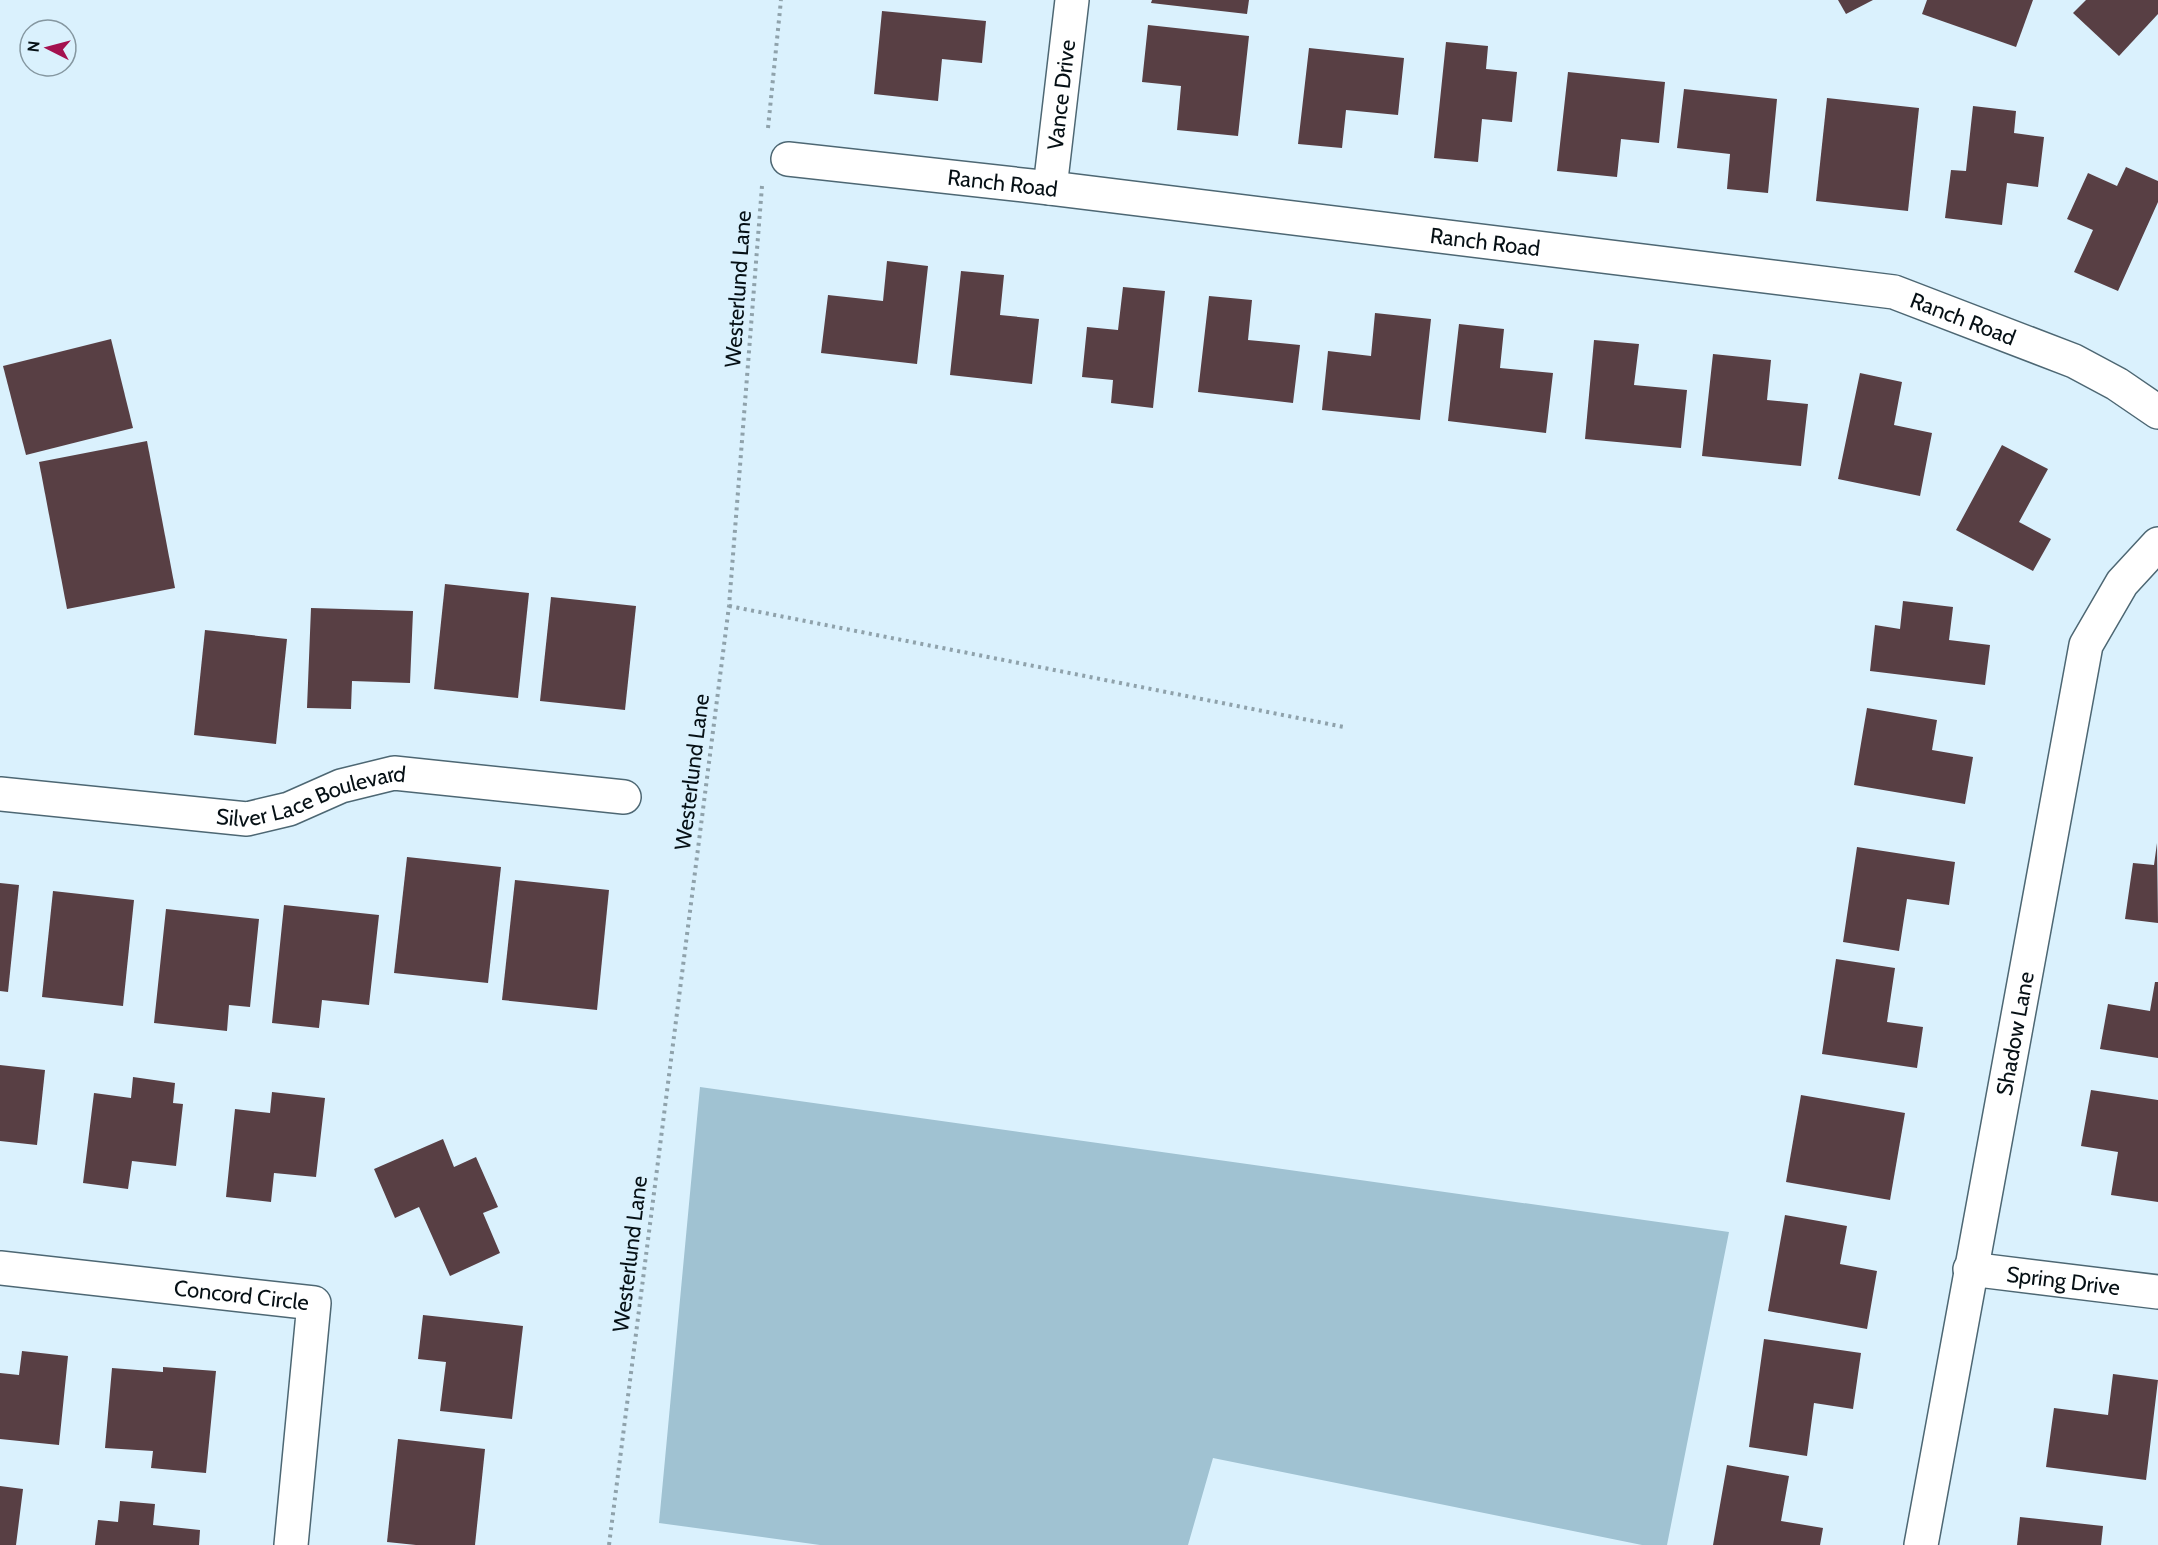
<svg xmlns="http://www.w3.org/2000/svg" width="2158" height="1545" font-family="Cabin,sans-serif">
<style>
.green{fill:#a0c2d2}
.building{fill:#583f44}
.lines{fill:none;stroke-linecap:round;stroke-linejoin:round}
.minor-casing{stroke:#4d6773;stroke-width:36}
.path{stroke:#8fa2ab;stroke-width:4;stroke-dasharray:3 4.5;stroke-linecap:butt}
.minor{stroke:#fff;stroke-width:33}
.labels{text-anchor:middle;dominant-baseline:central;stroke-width:6;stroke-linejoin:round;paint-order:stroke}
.street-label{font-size:22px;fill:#061015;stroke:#daf1fd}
</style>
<rect width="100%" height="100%" fill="#daf1fd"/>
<polygon class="green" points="700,1087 1729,1232 1667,1545 1642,1545 1213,1458 1188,1545 820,1545 659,1523"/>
<g class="building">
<polygon points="1152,0 1249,0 1247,14 1151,3"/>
<polygon points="1838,0 1873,0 1846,14"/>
<polygon points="1927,0 2033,0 2016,47 1922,14"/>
<polygon points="2086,0 2158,0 2158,14 2119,56 2073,13"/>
<polygon points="882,11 986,21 982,63 942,59 938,101 874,94"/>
<polygon points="1148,25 1249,36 1238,136 1177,130 1181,86 1142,82"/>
<polygon points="1446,42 1488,46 1486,69 1517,72 1512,122 1482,119 1478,162 1434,158"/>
<polygon points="1309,48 1404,58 1398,115 1346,110 1342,148 1298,144"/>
<polygon points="1568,72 1665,82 1659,143 1621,139 1617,177 1557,171"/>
<polygon points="1684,89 1777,99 1768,193 1727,189 1730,154 1677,148"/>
<polygon points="1827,98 1919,108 1908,211 1816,201"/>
<polygon points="1973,106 2016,111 2014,133 2044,137 2038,187 2007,183 2002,225 1945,218 1951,170 1966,171"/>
<polygon points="2126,167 2158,181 2158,202 2118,291 2074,272 2093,230 2067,219 2088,173 2117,186"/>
<polygon points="887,261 928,266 917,364 821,353 828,295 883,301"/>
<polygon points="961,271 1004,275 1000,315 1039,319 1032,384 950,375"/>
<polygon points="1123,287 1165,291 1153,408 1111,403 1113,380 1082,377 1087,327 1118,330"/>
<polygon points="1209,296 1252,300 1248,340 1300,345 1293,403 1198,392"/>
<polygon points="1375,313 1431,319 1420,420 1322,410 1328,351 1371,356"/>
<polygon points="1459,324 1504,329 1500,368 1553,373 1546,433 1448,421"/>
<polygon points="111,339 133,428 26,455 3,366"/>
<polygon points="1594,340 1639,344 1634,385 1687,390 1681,448 1585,439"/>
<polygon points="1713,354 1771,360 1767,400 1808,404 1801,466 1702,456"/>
<polygon points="1860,373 1902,382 1894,425 1932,433 1920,496 1838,479"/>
<polygon points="147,441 175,588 67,609 39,462"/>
<polygon points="2002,445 2048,469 2019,522 2051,539 2033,571 1956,530"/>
<polygon points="445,584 529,593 518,698 434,689"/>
<polygon points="551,597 636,606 625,710 540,701"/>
<polygon points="1903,601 1953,607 1949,640 1990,645 1985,685 1870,671 1875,625 1900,629"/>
<polygon points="311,608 413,611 410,683 352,681 351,709 307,708"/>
<polygon points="205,630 287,639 276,744 194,735"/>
<polygon points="1867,708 1937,720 1932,750 1973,757 1965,804 1854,785"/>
<polygon points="2157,843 2158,923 2125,919 2133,863 2154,865"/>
<polygon points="1857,847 1955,862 1949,905 1907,899 1899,951 1843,942"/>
<polygon points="407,857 501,867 488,983 394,973"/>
<polygon points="515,880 609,890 597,1010 502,1000"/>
<polygon points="0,883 19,885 8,992 0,991"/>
<polygon points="53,891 134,900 123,1006 42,997"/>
<polygon points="284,905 379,915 369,1005 322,1000 319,1028 272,1023"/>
<polygon points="166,909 259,919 250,1007 229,1005 227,1031 154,1023"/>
<polygon points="1836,959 1895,968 1887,1022 1923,1027 1917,1068 1822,1054"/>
<polygon points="2155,982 2158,982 2158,1058 2100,1049 2108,1004 2150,1011"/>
<polygon points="0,1065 45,1070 37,1145 0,1141"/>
<polygon points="133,1077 175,1083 173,1103 183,1104 176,1166 132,1161 128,1189 83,1183 94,1093 131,1098"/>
<polygon points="2091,1090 2158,1100 2158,1202 2111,1195 2118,1152 2081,1146"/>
<polygon points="272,1092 325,1098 316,1177 274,1173 271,1202 226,1197 235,1109 270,1113"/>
<polygon points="1801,1095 1905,1113 1890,1200 1786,1182"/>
<polygon points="443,1139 454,1167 476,1157 498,1207 483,1213 500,1253 450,1276 419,1207 395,1218 374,1169"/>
<polygon points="1785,1215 1847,1226 1840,1264 1877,1271 1867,1329 1768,1311"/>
<polygon points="423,1315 523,1326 512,1419 440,1411 446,1362 418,1359"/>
<polygon points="1764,1339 1861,1353 1853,1409 1814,1403 1807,1456 1749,1447"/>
<polygon points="22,1351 68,1356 59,1445 0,1439 0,1373 19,1375"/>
<polygon points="163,1367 216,1371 206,1473 151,1468 153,1451 105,1448 112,1368 163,1372"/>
<polygon points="2113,1374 2158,1380 2146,1480 2046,1467 2054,1408 2108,1415"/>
<polygon points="398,1439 485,1449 475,1545 416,1545 387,1542"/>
<polygon points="1727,1465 1789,1476 1781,1521 1823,1528 1820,1545 1713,1545"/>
<polygon points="0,1486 23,1489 16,1545 0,1545"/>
<polygon points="120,1501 155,1504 153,1525 200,1530 199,1545 95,1545 98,1520 118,1522"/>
<polygon points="2020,1517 2103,1526 2101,1545 2017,1545"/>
</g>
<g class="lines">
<defs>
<g id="minor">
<path id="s1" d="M788,159L1050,188L1894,292L2074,361L2117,384L2158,412"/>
<path id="s2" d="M1050,188L1072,0"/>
<path id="s3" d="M0,794L247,819L289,809L341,786L394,773L624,797"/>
<path id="s4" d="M0,1268L314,1303L291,1545"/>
<path id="s5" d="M1970,1269L2158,1292"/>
<path id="s6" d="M1921,1545L2086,645L2122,583L2158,544"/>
</g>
</defs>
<use href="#minor" class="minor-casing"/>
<g class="path">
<polyline points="768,128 781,0"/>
<polyline points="729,606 1344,727"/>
<polyline points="609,1545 729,606 762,186"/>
</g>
<use href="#minor" class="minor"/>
</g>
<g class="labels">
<g class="street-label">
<text stroke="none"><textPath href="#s2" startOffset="94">Vance Drive</textPath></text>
<text stroke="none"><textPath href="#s1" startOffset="216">Ranch Road</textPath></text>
<text stroke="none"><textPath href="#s1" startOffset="702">Ranch Road</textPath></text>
<text transform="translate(738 289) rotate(-86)">Westerlund Lane</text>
<text stroke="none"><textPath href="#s1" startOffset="1188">Ranch Road</textPath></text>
<text transform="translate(692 772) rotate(-83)">Westerlund Lane</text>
<text stroke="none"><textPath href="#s3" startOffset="316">Silver Lace Boulevard</textPath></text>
<text stroke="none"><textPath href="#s6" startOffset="520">Shadow Lane</textPath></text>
<text transform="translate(630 1254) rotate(-83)">Westerlund Lane</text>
<text stroke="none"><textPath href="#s5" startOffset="94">Spring Drive</textPath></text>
<text stroke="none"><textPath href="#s4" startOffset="243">Concord Circle</textPath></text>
</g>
</g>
<g transform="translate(48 48) rotate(276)"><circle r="28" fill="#daf1fd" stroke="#8597a0" stroke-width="1.5"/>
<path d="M0-4.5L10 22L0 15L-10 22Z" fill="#a4114f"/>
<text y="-9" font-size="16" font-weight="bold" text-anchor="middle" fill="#061015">N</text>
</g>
</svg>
